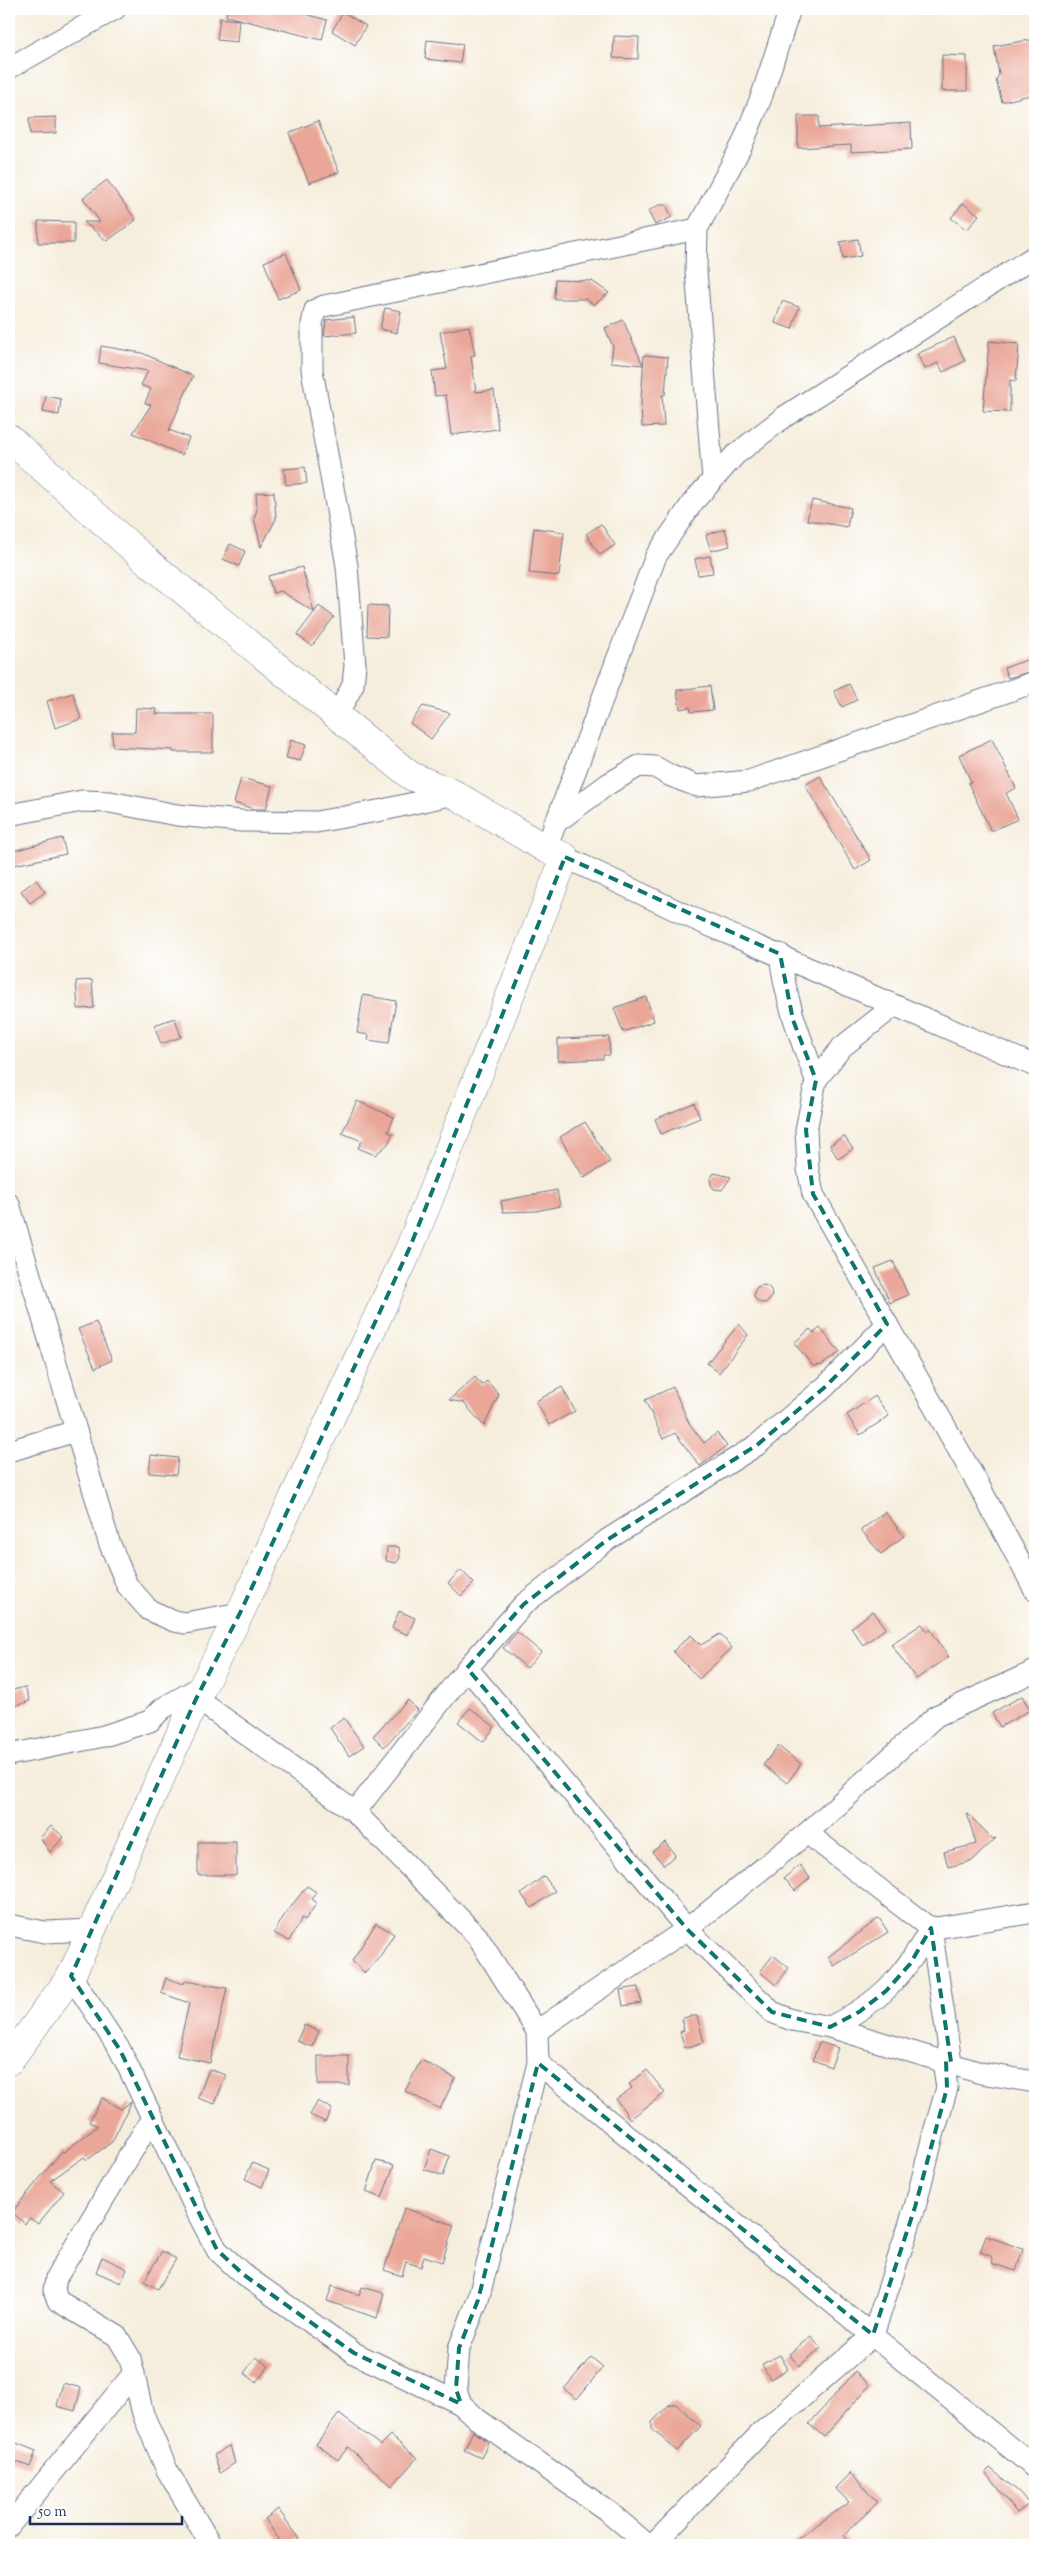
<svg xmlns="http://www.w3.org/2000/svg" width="1044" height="2554" font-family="'Sorts Mill Goudy',serif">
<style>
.building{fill:#eaa799}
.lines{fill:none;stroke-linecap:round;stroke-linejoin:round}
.minor-casing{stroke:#68728a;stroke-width:23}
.tertiary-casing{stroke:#68728a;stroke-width:29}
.minor{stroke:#fff;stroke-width:21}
.tertiary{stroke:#fff;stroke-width:28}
.marked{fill:none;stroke:#0f766e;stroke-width:4;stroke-dasharray:10 6;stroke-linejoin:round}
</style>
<rect width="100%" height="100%" fill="#fff"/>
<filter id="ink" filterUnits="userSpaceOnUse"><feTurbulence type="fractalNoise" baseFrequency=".02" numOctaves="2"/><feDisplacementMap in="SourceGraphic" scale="10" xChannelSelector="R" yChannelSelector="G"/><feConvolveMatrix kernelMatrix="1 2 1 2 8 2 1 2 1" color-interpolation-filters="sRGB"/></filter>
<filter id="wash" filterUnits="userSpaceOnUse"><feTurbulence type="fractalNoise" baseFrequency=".0096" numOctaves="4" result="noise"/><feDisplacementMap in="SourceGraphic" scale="20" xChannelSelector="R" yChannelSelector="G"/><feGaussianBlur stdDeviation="1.12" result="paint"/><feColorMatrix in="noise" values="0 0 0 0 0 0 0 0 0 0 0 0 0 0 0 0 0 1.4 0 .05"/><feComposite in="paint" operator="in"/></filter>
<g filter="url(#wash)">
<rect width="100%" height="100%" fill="#f6eedd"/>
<g id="blocks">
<g class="building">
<polygon points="227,9 287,9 327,20 322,40 226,16"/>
<polygon points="343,12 366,26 355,45 332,31"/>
<polygon points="220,18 239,20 237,42 217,40"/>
<polygon points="614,36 639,37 638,59 613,58"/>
<polygon points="1035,39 1034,94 1002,102 996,80 999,75 994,46"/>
<polygon points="427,40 463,44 460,63 425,59"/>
<polygon points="942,55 967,56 967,91 942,91"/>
<polygon points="798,116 819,116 819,128 911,123 912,149 851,152 851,145 798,148"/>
<polygon points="56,117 56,133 30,134 29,118"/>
<polygon points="318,121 339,172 309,183 289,133"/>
<polygon points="107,180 136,220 107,241 84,222 100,222 83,198"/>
<polygon points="963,203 979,215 967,230 951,218"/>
<polygon points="659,205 666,205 672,217 655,225 648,211"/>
<polygon points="38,221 74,222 74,243 38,243"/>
<polygon points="858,239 861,256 843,259 840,242"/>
<polygon points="286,253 301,290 278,299 264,262"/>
<polygon points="555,280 592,281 609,293 594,305 586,299 554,299"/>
<polygon points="782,301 799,307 792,329 775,323"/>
<polygon points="385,308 401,311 397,333 380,329"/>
<polygon points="354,317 356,333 324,336 326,320"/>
<polygon points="623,320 643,365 611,362 613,347 605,328"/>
<polygon points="469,326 475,355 471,356 476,392 494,390 498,429 451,435 446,395 435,396 432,371 447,369 440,332"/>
<polygon points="954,337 965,361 943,372 938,363 925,369 917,354"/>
<polygon points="989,341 1019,344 1016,381 1010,380 1010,412 983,411"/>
<polygon points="101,346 142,353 193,376 169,430 189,438 182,455 133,433 151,405 145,403 151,389 141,385 148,371 99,363"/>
<polygon points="644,355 668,357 665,395 662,395 664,426 642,427 641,400"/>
<polygon points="46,396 61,399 59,415 43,412"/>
<polygon points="305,467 307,483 286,485 284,469"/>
<polygon points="274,492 276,519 261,547 254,518 257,510 256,493"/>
<polygon points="812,500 851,508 847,527 807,520"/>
<polygon points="601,524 615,545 600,555 586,534"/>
<polygon points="534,528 564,532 559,576 529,573"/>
<polygon points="725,529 730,546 711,551 706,535"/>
<polygon points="230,544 245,551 239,566 223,559"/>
<polygon points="710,556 713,573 698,575 695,559"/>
<polygon points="302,567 314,612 281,591 273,593 268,576"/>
<polygon points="368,605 388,606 387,637 367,636"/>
<polygon points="319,606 334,617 312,646 297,635"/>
<polygon points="1035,657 1035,670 1008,678 1004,668"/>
<polygon points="849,684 857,700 842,707 834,691"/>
<polygon points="710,686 713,710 691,712 690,707 680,709 677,690"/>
<polygon points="73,693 81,719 55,728 47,701"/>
<polygon points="423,706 450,713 431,739 410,723"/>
<polygon points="136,708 157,709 156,714 213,714 213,752 173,752 173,750 113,747 112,732 135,732"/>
<polygon points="992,739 1016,788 1006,793 1018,819 991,831 968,783 971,782 959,755"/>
<polygon points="291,740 306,745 300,761 286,758"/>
<polygon points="820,776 871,860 855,870 805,785"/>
<polygon points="241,778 272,786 266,809 254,809 234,803"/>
<polygon points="62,838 66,854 9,866 9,852"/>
<polygon points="36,880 45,892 30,903 21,891"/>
<polygon points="92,980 94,1008 78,1009 76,981"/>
<polygon points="363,995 396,1001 389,1043 368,1040 369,1035 357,1033"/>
<polygon points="646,997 654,1021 623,1032 614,1008"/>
<polygon points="175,1018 181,1037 161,1044 154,1025"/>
<polygon points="609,1037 610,1055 603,1055 603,1059 558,1061 558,1039"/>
<polygon points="357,1101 394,1117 388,1132 393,1134 388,1144 375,1155 358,1148 362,1141 342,1133"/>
<polygon points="694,1103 700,1118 661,1134 655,1119"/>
<polygon points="585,1122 610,1162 584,1178 560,1137"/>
<polygon points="844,1136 853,1149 838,1159 830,1145"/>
<polygon points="714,1173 731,1177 722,1190 714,1189 711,1185 710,1179"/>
<polygon points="557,1190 560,1206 536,1211 503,1212 501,1201"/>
<polygon points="893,1261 908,1295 890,1303 875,1268"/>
<circle cx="763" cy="1294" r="9"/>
<polygon points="96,1322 112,1360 95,1368 78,1329"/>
<polygon points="739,1324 748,1335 719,1373 707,1363"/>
<polygon points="820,1328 840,1352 822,1365 813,1366 794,1343 810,1329 814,1333"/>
<polygon points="475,1377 482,1385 487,1381 499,1395 484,1426 464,1403 449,1400"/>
<polygon points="562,1387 575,1411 549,1425 536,1401"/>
<polygon points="673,1387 689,1423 704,1443 717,1433 727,1446 700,1466 675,1433 663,1439 645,1400"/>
<polygon points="875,1396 889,1416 860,1435 847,1415"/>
<polygon points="151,1455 178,1458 176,1475 149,1473"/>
<polygon points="885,1512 904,1536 881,1554 861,1530"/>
<polygon points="387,1547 399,1547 400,1558 396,1563 386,1561"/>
<polygon points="461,1570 474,1583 461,1596 448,1583"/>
<polygon points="399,1611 415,1618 408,1635 392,1628"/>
<polygon points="873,1611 886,1628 863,1645 851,1628"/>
<polygon points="922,1624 927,1631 930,1629 949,1657 916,1679 891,1644"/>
<polygon points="517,1632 541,1652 527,1668 503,1648"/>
<polygon points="720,1634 732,1648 699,1679 673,1651 691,1635 701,1645"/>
<polygon points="25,1687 30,1701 9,1708 9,1691"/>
<polygon points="1022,1696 1030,1710 1000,1727 992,1713"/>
<polygon points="408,1700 418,1710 384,1747 373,1736"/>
<polygon points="470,1708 495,1727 483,1742 458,1722"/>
<polygon points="344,1718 364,1746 349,1756 330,1728"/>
<polygon points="778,1746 801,1764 787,1783 763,1765"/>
<polygon points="967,1813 993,1839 996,1838 972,1861 948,1867 944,1852 976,1844"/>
<polygon points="51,1826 64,1837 50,1852 40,1838"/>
<rect x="198" y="1842" width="38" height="33"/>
<polygon points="665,1842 675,1855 664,1865 652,1852"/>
<polygon points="800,1865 810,1878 795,1891 784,1878"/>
<polygon points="544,1876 555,1891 532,1908 521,1894"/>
<polygon points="307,1886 316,1892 312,1899 317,1903 305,1920 302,1918 289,1941 274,1933 285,1914"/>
<polygon points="879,1918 888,1932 834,1966 828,1957"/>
<polygon points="376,1923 394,1934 379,1958 365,1973 352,1961"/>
<polygon points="773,1955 789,1968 776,1985 760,1972"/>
<polygon points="166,1978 184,1984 185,1981 227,1988 210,2063 177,2056 189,2003 161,1993"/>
<polygon points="638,1987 641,2003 623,2006 620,1990"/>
<polygon points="690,2016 697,2016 704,2042 685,2048 680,2032 684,2030 681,2019"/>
<polygon points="304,2025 319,2031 312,2047 297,2041"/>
<polygon points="819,2042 838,2048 831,2067 813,2060"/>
<rect x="318" y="2056" width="31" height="29"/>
<polygon points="421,2060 455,2078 440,2109 405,2091"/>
<polygon points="209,2069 226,2075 215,2104 198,2098"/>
<polygon points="647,2070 665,2093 630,2119 616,2099 632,2088 629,2084"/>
<polygon points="102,2098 121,2109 131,2102 131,2103 112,2142 87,2160 84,2157 50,2181 64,2192 38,2224 30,2218 25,2224 12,2212 62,2151 64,2152 98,2126 89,2122"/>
<polygon points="318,2101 332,2109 325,2122 310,2115"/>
<polygon points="431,2149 450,2156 443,2176 424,2169"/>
<polygon points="376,2161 394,2165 382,2198 366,2192"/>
<polygon points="252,2163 269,2170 262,2187 245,2179"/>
<polygon points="404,2208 454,2225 442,2262 424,2256 421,2267 406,2262 402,2276 384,2270"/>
<polygon points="986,2236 1023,2249 1016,2271 993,2264 991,2256 980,2252"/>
<polygon points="162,2251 176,2259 158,2289 144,2281"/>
<polygon points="102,2257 127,2269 121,2283 96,2272"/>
<polygon points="332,2286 359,2295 362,2287 384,2293 377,2318 327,2301"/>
<polygon points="811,2336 821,2348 799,2366 789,2354"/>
<polygon points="780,2355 788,2369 770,2379 762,2364"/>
<polygon points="256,2357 269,2366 256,2382 244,2373"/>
<polygon points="591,2357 603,2367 577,2399 564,2389"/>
<polygon points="855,2372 870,2385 824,2437 809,2424"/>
<polygon points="63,2383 81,2388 75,2411 57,2406"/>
<polygon points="670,2404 676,2404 701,2426 677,2451 652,2429 652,2422"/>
<polygon points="339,2414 380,2445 390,2435 417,2458 392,2486 348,2447 338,2460 316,2444"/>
<polygon points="473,2431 488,2442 481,2458 464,2450"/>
<polygon points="9,2440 36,2451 30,2467 9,2459"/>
<polygon points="230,2445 235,2463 220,2473 214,2455"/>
<polygon points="990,2468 1020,2493 1029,2504 1017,2513 986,2472"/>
<polygon points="850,2473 878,2502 844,2535 851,2545 789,2545 849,2502 835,2488"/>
<polygon points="278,2509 299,2538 288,2545 283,2545 265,2519"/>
</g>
</g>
</g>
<g filter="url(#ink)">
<use href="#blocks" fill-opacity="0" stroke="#68728a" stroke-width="1"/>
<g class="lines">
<defs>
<g id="minor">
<polyline points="9,68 115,9"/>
<polyline points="713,479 696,271 697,229 742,145 761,98 790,9"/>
<polyline points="337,716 353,685 355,665 347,566 312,370 312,324 315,310 324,306 697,229"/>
<polyline points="9,815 82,801 110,802 177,815 241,821 316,822 383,810 454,794"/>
<polyline points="554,824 608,784 639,766 655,767 671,776 697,786 749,781 1035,682"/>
<polyline points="546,849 656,556 693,502 735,455 784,417 1035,256"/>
<polyline points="565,857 692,918 1035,1066"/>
<path d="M780,954C785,1000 800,1037 816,1080"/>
<polyline points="894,1006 842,1047 816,1080 806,1130 808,1169 813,1194 979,1486 1035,1590"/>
<polyline points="9,1204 109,1542 127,1585 149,1610 174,1621 185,1623 240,1613"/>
<polyline points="9,1451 76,1431"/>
<polyline points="467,1668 687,1929 772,2012 792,2020 830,2027 981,2073 1035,2082"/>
<polyline points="197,1699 355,1812 477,1936 537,2031 538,2063 478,2300 459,2348 456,2389 461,2404 477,2419 609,2512 648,2545"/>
<polyline points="9,1755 104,1736 150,1721 163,1708 204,1685"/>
<polyline points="355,1812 467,1668 524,1604 607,1540 757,1445 826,1386 887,1324"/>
<polyline points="807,1833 927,1926 936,1928 1035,1912"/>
<polyline points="9,1925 45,1932 93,1930"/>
<polyline points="931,1928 951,2062"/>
<polyline points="71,1976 120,2050 199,2216 217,2250 244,2275 354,2353 461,2404"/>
<path d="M830,2027C882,2001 902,1978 931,1928"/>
<polyline points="537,2031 687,1929 807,1833 936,1716 1035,1671"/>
<polyline points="538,2063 1035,2468"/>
<polyline points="152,2118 56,2278 54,2290 58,2301 117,2336 130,2358 143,2414 167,2470 211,2545"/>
<polyline points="9,2526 134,2373"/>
<polyline points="653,2545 760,2434 873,2335 915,2207 934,2132 947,2088 943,2061"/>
</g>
<polyline id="tertiary" points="9,438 147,561 411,776 454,794 546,849 565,857 410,1247 240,1613 196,1699 71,1976 9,2061"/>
</defs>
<use href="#minor" class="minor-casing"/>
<use href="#tertiary" class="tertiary-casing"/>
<use href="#minor" class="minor"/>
<use href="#tertiary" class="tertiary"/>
</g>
</g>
<path class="marked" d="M565,857L780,954L793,1020L816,1080L806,1130L813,1194L887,1324L826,1386L757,1445L607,1540L524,1604L467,1668L687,1929L772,2012L830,2027L859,2012L886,1991L910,1964L931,1928L951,2062L946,2061L947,2088L915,2207L873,2335L538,2063L478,2300L459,2348L456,2389L461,2404L354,2353L244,2275L217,2250L120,2050L71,1976L196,1699L240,1613L410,1247Z"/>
<rect width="1044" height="2554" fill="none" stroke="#fff" stroke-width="30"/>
<path d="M30 2516v8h152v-8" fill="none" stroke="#1b2f5e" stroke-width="2.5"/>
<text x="38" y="2516" font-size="15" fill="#1b2f5e" stroke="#ffffff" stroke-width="4" paint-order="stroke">50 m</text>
</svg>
